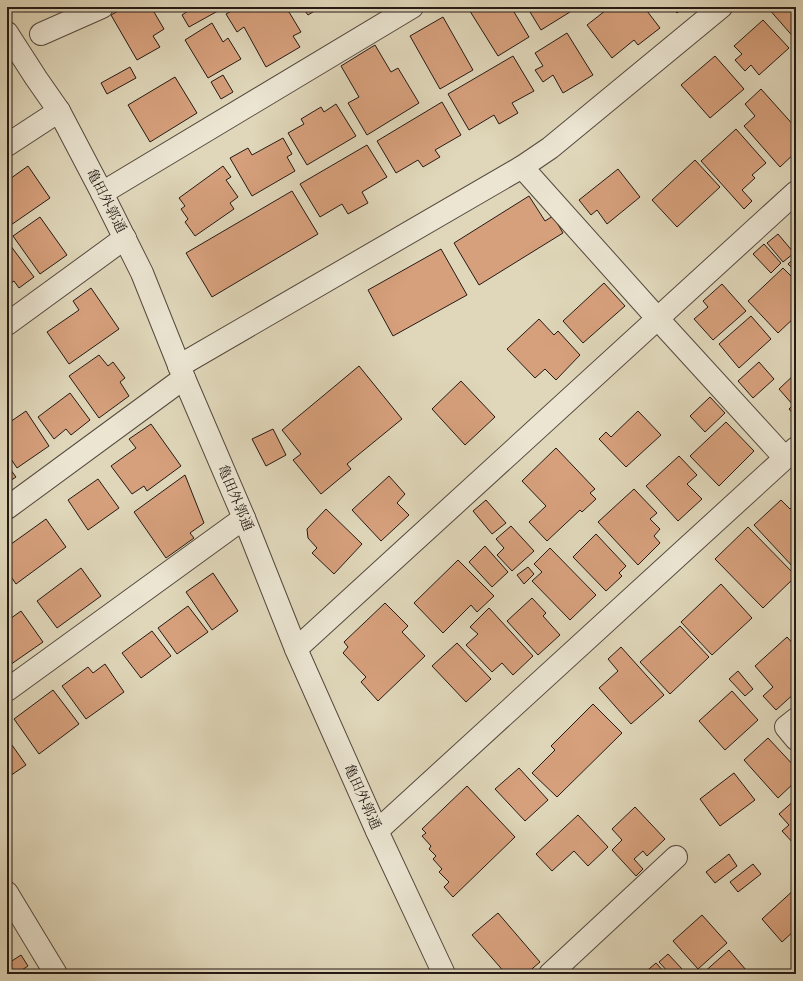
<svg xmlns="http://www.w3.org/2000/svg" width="803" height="981" font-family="'IM FELL English','Noto Serif JP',serif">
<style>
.building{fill:#d6a07c;stroke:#251a15}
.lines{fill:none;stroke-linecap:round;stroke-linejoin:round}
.minor-casing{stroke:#54493e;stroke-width:24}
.tertiary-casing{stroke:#54493e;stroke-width:24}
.minor{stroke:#ebe5d2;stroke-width:22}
.tertiary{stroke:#ebe5d2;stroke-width:22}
.labels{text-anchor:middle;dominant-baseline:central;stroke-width:4;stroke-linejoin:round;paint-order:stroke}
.street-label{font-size:14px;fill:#251a15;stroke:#ebe5d2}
</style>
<rect width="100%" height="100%" fill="#e0d7ba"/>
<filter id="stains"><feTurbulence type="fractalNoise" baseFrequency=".005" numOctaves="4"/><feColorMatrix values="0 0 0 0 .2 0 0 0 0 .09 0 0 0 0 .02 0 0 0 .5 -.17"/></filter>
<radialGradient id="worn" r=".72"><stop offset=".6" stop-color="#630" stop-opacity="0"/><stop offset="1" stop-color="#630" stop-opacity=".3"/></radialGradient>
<g class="building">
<polygon points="125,7 151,7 164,29 153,36 160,47 137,60 111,15"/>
<polygon points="186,7 225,7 189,27 182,15 188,11"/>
<polygon points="239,7 286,7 301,32 293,36 300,47 266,67 244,27 237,32 226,14"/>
<polygon points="302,7 321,7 308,15"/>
<polygon points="469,7 511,7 529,37 498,56 468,8"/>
<polygon points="527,7 578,7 541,30"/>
<polygon points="610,7 644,7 660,28 638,45 634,40 612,58 587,25"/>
<polygon points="671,7 684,7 677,13"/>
<polygon points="770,7 796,7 796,40 768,8"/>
<polygon points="443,17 473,70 440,89 410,36"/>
<polygon points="763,20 789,48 759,75 751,65 745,71 735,60 742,54 734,46"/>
<polygon points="212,23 223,42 228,38 241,59 208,78 185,40"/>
<polygon points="567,33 593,75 563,93 553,75 543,82 535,70 543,66 535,53"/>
<polygon points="375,45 391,72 398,68 419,103 367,135 348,103 359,97 341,66"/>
<polygon points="513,56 534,91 512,103 518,113 499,124 494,115 469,130 448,94"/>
<polygon points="715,56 744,89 710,118 681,85"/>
<polygon points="130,67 136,78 107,94 101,83"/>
<polygon points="223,75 233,92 221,99 211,82"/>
<polygon points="175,77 197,113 150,142 128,105"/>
<polygon points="761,89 796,128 796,152 780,167 744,126 755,116 745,104"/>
<polygon points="442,102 461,135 435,150 440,157 423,167 418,160 396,173 377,141"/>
<polygon points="336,104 356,136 307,165 288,133 304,124 301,119 321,107 324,112"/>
<polygon points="736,129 766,163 752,175 755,178 742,190 752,201 744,209 701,161"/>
<polygon points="283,138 292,154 287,157 295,171 252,196 230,158 248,148 252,155"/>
<polygon points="367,145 387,177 362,192 368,203 348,214 342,204 320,217 300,184"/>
<polygon points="695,160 720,187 677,227 652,200"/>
<polygon points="28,166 50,198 8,227 7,181"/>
<polygon points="223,166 231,177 226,180 238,197 230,203 234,209 195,236 185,222 188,219 181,209 185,206 179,198"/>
<polygon points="618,169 640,197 607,224 597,210 591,215 579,200"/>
<polygon points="292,191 318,234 212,297 186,253"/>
<polygon points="529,196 545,221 553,216 563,233 479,285 454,243"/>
<polygon points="40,217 67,255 40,274 13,236"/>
<polygon points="778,234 794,253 783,262 767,243"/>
<polygon points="7,241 34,277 19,288 14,281 7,286"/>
<polygon points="764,244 781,263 771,273 753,254"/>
<polygon points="441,249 467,295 393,336 368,290"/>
<polygon points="796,256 796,272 788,264"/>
<polygon points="783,268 796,281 796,316 778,333 748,301"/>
<polygon points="604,283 625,306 583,343 563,321"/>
<polygon points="722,284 746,311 713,340 694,319 708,307 703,301"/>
<polygon points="91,288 119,329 69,364 47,332 79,310 73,301"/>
<polygon points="751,316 771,339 739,368 719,344"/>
<polygon points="539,319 554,335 558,331 580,355 556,380 545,369 535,378 507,349"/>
<polygon points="99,355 108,366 113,362 125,378 120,382 129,396 99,418 69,376"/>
<polygon points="759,362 774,379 753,398 738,381"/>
<polygon points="359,366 402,419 347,464 351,469 321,494 293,460 301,454 282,430"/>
<polygon points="796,373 796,417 789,409 793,405 779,389"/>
<polygon points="461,381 495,417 465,445 432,409"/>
<polygon points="70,393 90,420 71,435 66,429 54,439 38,417"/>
<polygon points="710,397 725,413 705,432 690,416"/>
<polygon points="26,411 49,446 17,468 7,453 7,424"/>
<polygon points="638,411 661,435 626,467 599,439 606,432 611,437"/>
<polygon points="726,422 754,451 719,486 690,456"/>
<polygon points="151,424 181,466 147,491 144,486 132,494 111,466 136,448 129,439"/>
<polygon points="273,429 286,455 266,466 252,439"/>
<polygon points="556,448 595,489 590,493 596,499 582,512 580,510 547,541 529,522 546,506 522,481"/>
<polygon points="679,456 697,475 687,484 702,499 678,521 646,486"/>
<polygon points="7,465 16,477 7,483"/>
<polygon points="185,475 204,523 190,533 194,538 166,558 134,512"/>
<polygon points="389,476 405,494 397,503 409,515 381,541 352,510"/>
<polygon points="98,479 119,508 88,530 68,500"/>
<polygon points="634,489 657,513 650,519 660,529 654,536 660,543 638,565 598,522"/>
<polygon points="486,500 506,523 492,534 473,511"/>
<polygon points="781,500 790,509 796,503 796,566 794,568 754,525"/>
<polygon points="326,509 362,544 334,574 312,553 317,548 308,538 307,529"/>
<polygon points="46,519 66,547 16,584 7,571 7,547"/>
<polygon points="511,526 534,551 512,571 497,555 504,548 496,539"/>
<polygon points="748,527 796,576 763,608 715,559"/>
<polygon points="596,534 626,566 619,573 622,576 606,591 573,557"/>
<polygon points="485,546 508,572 492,587 469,562"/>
<polygon points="550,548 596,595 570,620 532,581 542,572 534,564"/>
<polygon points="458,560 494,596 477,612 471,605 443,633 414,603"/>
<polygon points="528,567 534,574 524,584 517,575"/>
<polygon points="81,568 101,596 57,628 37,601"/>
<polygon points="213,573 238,611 212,630 186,592"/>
<polygon points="721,584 752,618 712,655 681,622"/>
<polygon points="532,598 546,613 543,616 560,635 538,655 507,621"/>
<polygon points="385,603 408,626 402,632 425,656 378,701 361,682 366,677 343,653 348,647 344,642"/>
<polygon points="188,606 208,632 177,654 158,628"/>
<polygon points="489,608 533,656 513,675 502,663 492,672 466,645 478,634 470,627"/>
<polygon points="21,611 43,642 7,667 7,621"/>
<polygon points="680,626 709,657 670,694 640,662"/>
<polygon points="152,631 171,656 141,678 122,653"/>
<polygon points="787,637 796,647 796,692 776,710 763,696 773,687 755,666"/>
<polygon points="457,643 491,679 466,702 432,666"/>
<polygon points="621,647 664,695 631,724 599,688 618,671 608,659"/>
<polygon points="105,664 124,692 86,719 62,686 88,667 93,673"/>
<polygon points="738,671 753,689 745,696 729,679"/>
<polygon points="53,690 79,724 39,754 14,719"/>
<polygon points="732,691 758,720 725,750 699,721"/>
<polygon points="593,704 622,733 557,797 532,773 555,750 551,746"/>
<polygon points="7,738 26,765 7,778"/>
<polygon points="768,738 796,768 796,781 778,798 744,760"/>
<polygon points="519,768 548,800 525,821 495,789"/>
<polygon points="734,773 755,800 720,826 700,799"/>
<polygon points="467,786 515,837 453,897 444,887 449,882 439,872 442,869 433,859 436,856 429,849 431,846 422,836 426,833 422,829"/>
<polygon points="796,799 796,846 782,831 789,825 779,814"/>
<polygon points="635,807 665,839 647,856 643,851 634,859 643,869 636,876 612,850 622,840 612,829"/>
<polygon points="578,815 608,847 588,866 574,851 552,871 536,854"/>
<polygon points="729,854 737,866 715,883 706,872"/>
<polygon points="753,864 761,874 738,892 730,882"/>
<polygon points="796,888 796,929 782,942 762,919"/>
<polygon points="498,913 540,962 526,974 506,974 472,935"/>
<polygon points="702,915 727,943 698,969 673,941"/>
<polygon points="729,950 746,970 741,974 702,974"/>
<polygon points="668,954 683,970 678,974 670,974 659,962"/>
<polygon points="21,955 28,966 16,974 7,974 7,964"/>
<polygon points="656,963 666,974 643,974"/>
</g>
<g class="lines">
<defs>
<g id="minor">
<polyline points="41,34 102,7"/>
<polyline points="7,145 59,111"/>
<polyline points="522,167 658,319 785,458"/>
<polyline points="102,193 412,7"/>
<polyline points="7,324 125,238"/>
<polyline points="179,366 522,167 550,148 721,7"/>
<polyline points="7,508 184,378"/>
<polyline points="296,649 796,192"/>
<polyline points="7,690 244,518"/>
<polyline points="796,719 786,727 796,739"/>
<polyline points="377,831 796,448"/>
<polyline points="7,893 56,974"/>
<polyline points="550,974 676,857"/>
</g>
<polyline id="tertiary" points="7,33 36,78 59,111 102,193 142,273 184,378 244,518 296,649 377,831 444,974"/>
</defs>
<use href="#minor" class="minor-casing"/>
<use href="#tertiary" class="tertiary-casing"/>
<use href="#minor" class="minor"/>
<use href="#tertiary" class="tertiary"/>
</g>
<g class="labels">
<g class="street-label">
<text transform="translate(106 201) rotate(63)">亀田外郭通</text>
<text transform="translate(235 498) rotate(67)">亀田外郭通</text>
<text transform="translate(362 797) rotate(66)">亀田外郭通</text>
</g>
</g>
<rect width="803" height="981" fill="none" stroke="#e0d7ba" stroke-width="24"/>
<rect x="8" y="8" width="787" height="965" fill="none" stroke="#251a15" stroke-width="2"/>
<rect x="12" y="12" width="779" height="957" fill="none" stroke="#251a15"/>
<rect width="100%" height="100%" filter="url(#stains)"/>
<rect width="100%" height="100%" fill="url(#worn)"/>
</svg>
